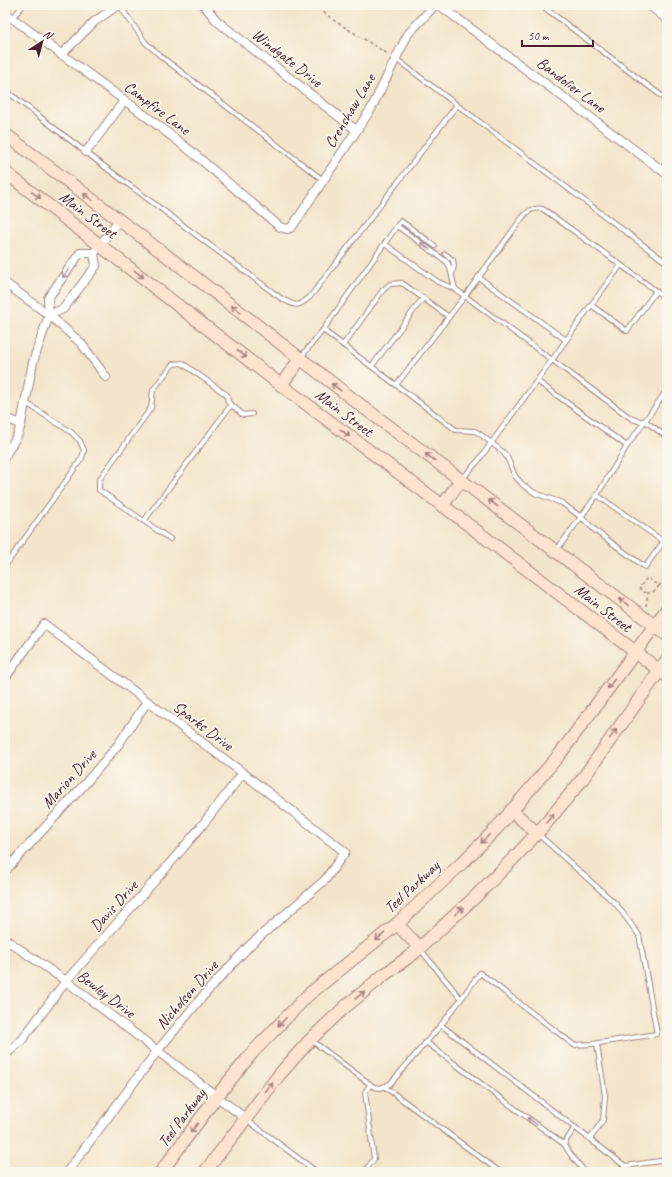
<svg xmlns="http://www.w3.org/2000/svg" width="672" height="1177" font-family="Caveat,sans-serif">
<style>
.lines{fill:none;stroke-linecap:round;stroke-linejoin:round}
.lane-casing{stroke:#9e827b;stroke-width:6}
.street-casing{stroke:#9e827b;stroke-width:10}
.secondary-casing{stroke:#9e827b;stroke-width:14}
.path{stroke:#9e827b;stroke-width:1.5;stroke-dasharray:3 3;stroke-linecap:butt}
.lane{stroke:#fff;stroke-width:4}
.street{stroke:#fff;stroke-width:8}
.secondary{stroke:#fde4d1;stroke-width:12}
.oneway{stroke:#a4827e}
.oneway2{stroke:#ae9aa0}
.labels{text-anchor:middle;dominant-baseline:central;stroke-width:3.5;stroke-linejoin:round;paint-order:stroke}
.street-label{font-size:16px;fill:#4a1f2b;stroke:#fbf7ec}
</style>
<rect width="100%" height="100%" fill="#fbf7ec"/>
<filter id="ink" filterUnits="userSpaceOnUse"><feTurbulence type="fractalNoise" baseFrequency=".025" numOctaves="2"/><feDisplacementMap in="SourceGraphic" scale="8" xChannelSelector="R" yChannelSelector="G"/><feConvolveMatrix kernelMatrix="1 2 1 2 8 2 1 2 1" color-interpolation-filters="sRGB"/></filter>
<filter id="wash" filterUnits="userSpaceOnUse"><feTurbulence type="fractalNoise" baseFrequency=".012" numOctaves="4" result="noise"/><feDisplacementMap in="SourceGraphic" scale="16" xChannelSelector="R" yChannelSelector="G"/><feGaussianBlur stdDeviation="0.9" result="paint"/><feColorMatrix in="noise" values="0 0 0 0 0 0 0 0 0 0 0 0 0 0 0 0 0 1.4 0 .05"/><feComposite in="paint" operator="in"/></filter>
<g filter="url(#wash)">
<rect width="100%" height="100%" fill="#f3e5cb"/>
</g>
<g filter="url(#ink)">
<g class="lines">
<defs>
<g id="lane">
<polyline points="119,5 146,43 163,58 323,180"/>
<polyline points="541,5 667,100"/>
<polyline points="13,18 23,5"/>
<polyline points="396,59 667,263"/>
<path d="M5,90L109,170L282,299C296,306 297,308 310,297L457,105"/>
<polyline points="397,226 401,221 435,246"/>
<polyline points="385,244 438,282 455,289 465,296 396,385"/>
<polyline points="445,254 453,260 454,266 452,273"/>
<polyline points="478,277 566,340"/>
<polyline points="667,300 656,291 627,331 591,305 552,360 632,419 639,421 645,421 667,437"/>
<polyline points="591,305 621,265 656,291"/>
<polyline points="323,330 456,430 475,431 480,434 503,452 507,457 515,476 523,485 535,493 562,503 581,517 556,551"/>
<polyline points="343,345 383,290 390,284 402,283 449,317"/>
<polyline points="301,357 323,330 397,226 447,262 450,268 455,289"/>
<polyline points="372,366 423,298"/>
<polyline points="537,381 627,446 667,390"/>
<polyline points="627,446 597,495 581,517 597,532 645,567 667,537"/>
<path d="M462,479L478,461L552,360L465,296L522,218C528,210 534,207 543,209L621,265"/>
<polyline points="597,495 667,544"/>
<polyline points="144,521 231,405"/>
<polyline points="170,539 99,490 99,480 151,408 153,390 173,364 182,363 227,395 228,402 243,415 252,414"/>
<polyline points="5,566 68,478 82,458 84,450 80,441 71,432 26,403"/>
<polyline points="420,949 461,999 480,973 574,1045 592,1044 657,1034 639,935 616,904 538,834"/>
<polyline points="461,999 441,1025 625,1166 667,1160"/>
<polyline points="311,1040 374,1087 380,1088 390,1084 441,1025"/>
<polyline points="426,1042 488,1089 564,1144"/>
<polyline points="385,1087 500,1172"/>
<polyline points="247,1120 317,1172"/>
<polyline points="575,1127 564,1144 571,1155 585,1172"/>
<polyline points="590,1139 603,1120 605,1096 597,1044"/>
<polyline points="364,1172 374,1159 365,1092 370,1085"/>
</g>
<g id="street">
<polyline points="204,5 217,21 356,130"/>
<polyline points="439,5 667,174"/>
<polyline points="649,5 667,19"/>
<polyline points="5,13 146,116 192,152 280,227 287,229 292,227 371,109 408,34 435,5"/>
<polyline points="61,55 94,22 118,5"/>
<polyline points="86,152 124,101"/>
<polyline points="5,283 49,315 81,343 106,377"/>
<polyline points="49,315 63,309 96,266 94,253 119,220"/>
<polyline points="5,418 21,424"/>
<polyline points="5,456 18,434 21,424 33,362 49,315 48,298 80,253 94,253"/>
<polyline points="5,678 44,624 243,773 345,852 325,880 250,945 203,996 158,1050 67,1172"/>
<polyline points="5,871 84,785 118,745 147,702"/>
<polyline points="5,939 66,981 245,1118"/>
<polyline points="5,1055 22,1040 66,981 166,868 200,828 243,773"/>
</g>
<g id="secondary">
<polyline points="5,134 179,265 367,410 461,480 667,635"/>
<polyline points="5,172 281,385 458,517 667,676"/>
<polyline points="281,385 300,359"/>
<polyline points="442,506 461,480"/>
<polyline points="511,810 537,833"/>
<polyline points="397,924 420,948"/>
<polyline points="161,1172 217,1096 253,1052 308,995 397,924 462,863 496,829 560,754 667,609"/>
<polyline points="205,1172 279,1075 310,1040 345,1007 384,975 414,953 475,897 513,859 543,827 581,781 667,660"/>
</g>
</defs>
<use href="#lane" class="lane-casing"/>
<use href="#street" class="street-casing"/>
<use href="#secondary" class="secondary-casing"/>
<g class="path">
<polyline points="314,5 335,21 388,54"/>
<polyline points="659,586 667,575"/>
<polyline points="646,606 648,593 653,592 659,586 647,578 639,588 644,592 648,593"/>
</g>
<use href="#lane" class="lane"/>
<use href="#street" class="street"/>
<use href="#secondary" class="secondary"/>
</g>
<defs><path id="oneway-shaft" d="M-6 0H5M1.5-3L5.5 0L1.5 3" fill="none" stroke-width="1.6" stroke-linecap="round" stroke-linejoin="round"/></defs>
<g class="oneway">
<use href="#oneway-shaft" transform="translate(36 195) rotate(37)"/>
<use href="#oneway-shaft" transform="translate(88 197) rotate(-143)"/>
<use href="#oneway-shaft" transform="translate(139 274) rotate(38)"/>
<use href="#oneway-shaft" transform="translate(236 309) rotate(-142)"/>
<use href="#oneway-shaft" transform="translate(242 354) rotate(38)"/>
<use href="#oneway-shaft" transform="translate(336 387) rotate(-143)"/>
<use href="#oneway-shaft" transform="translate(345 433) rotate(37)"/>
<use href="#oneway-shaft" transform="translate(430 457) rotate(-144)"/>
<use href="#oneway-shaft" transform="translate(493 503) rotate(-143)"/>
<use href="#oneway-shaft" transform="translate(624 602) rotate(-143)"/>
<use href="#oneway-shaft" transform="translate(611 684) rotate(126)"/>
<use href="#oneway-shaft" transform="translate(613 734) rotate(-55)"/>
<use href="#oneway-shaft" transform="translate(550 818) rotate(-51)"/>
<use href="#oneway-shaft" transform="translate(485 839) rotate(135)"/>
<use href="#oneway-shaft" transform="translate(459 911) rotate(-42)"/>
<use href="#oneway-shaft" transform="translate(380 937) rotate(141)"/>
<use href="#oneway-shaft" transform="translate(360 995) rotate(-40)"/>
<use href="#oneway-shaft" transform="translate(282 1022) rotate(134)"/>
<use href="#oneway-shaft" transform="translate(269 1087) rotate(-52)"/>
<use href="#oneway-shaft" transform="translate(194 1128) rotate(127)"/>
</g>
<g class="oneway2">
<use href="#oneway-shaft" transform="translate(425 246) rotate(-143)"/>
<use href="#oneway-shaft" transform="translate(66 273) rotate(125)"/>
<use href="#oneway-shaft" transform="translate(532 1121) rotate(-144)"/>
</g>
</g>
<g class="labels">
<g class="street-label">
<text transform="translate(287 58) rotate(38)">Windgate Drive</text>
<text transform="translate(571 85) rotate(37)">Bandolier Lane</text>
<text transform="translate(157 108) rotate(37)">Campfire Lane</text>
<text transform="translate(350 111) rotate(-59)">Crenshaw Lane</text>
<text transform="translate(88 215) rotate(37)">Main Street</text>
<text transform="translate(344 413) rotate(37)">Main Street</text>
<text transform="translate(603 608) rotate(38)">Main Street</text>
<text transform="translate(203 726) rotate(37)">Sparks Drive</text>
<text transform="translate(69 779) rotate(-48)">Marion Drive</text>
<text transform="translate(412 887) rotate(-43)">Teel Parkway</text>
<text transform="translate(114 906) rotate(-48)">Davis Drive</text>
<text transform="translate(106 994) rotate(37)">Bewley Drive</text>
<text transform="translate(187 995) rotate(-49)">Nicholson Drive</text>
<text transform="translate(182 1118) rotate(-53)">Teel Parkway</text>
</g>
</g>
<rect width="672" height="1177" fill="none" stroke="#fbf7ec" stroke-width="20"/>
<g transform="translate(42 42) rotate(36)" stroke="#fbf7ec" stroke-width="3" paint-order="stroke">
<path d="M0-3L7 15L0 10L-7 15Z" fill="#4a1f2b"/>
<text y="-6" font-size="11" font-weight="bold" text-anchor="middle" fill="#4a1f2b">N</text>
</g>
<path d="M522 40v6h71v-6" fill="none" stroke="#4a1f2b" stroke-width="2"/>
<text x="528" y="40" font-size="12" fill="#4a1f2b" stroke="#fbf7ec" stroke-width="3" paint-order="stroke">50 m</text>
</svg>
